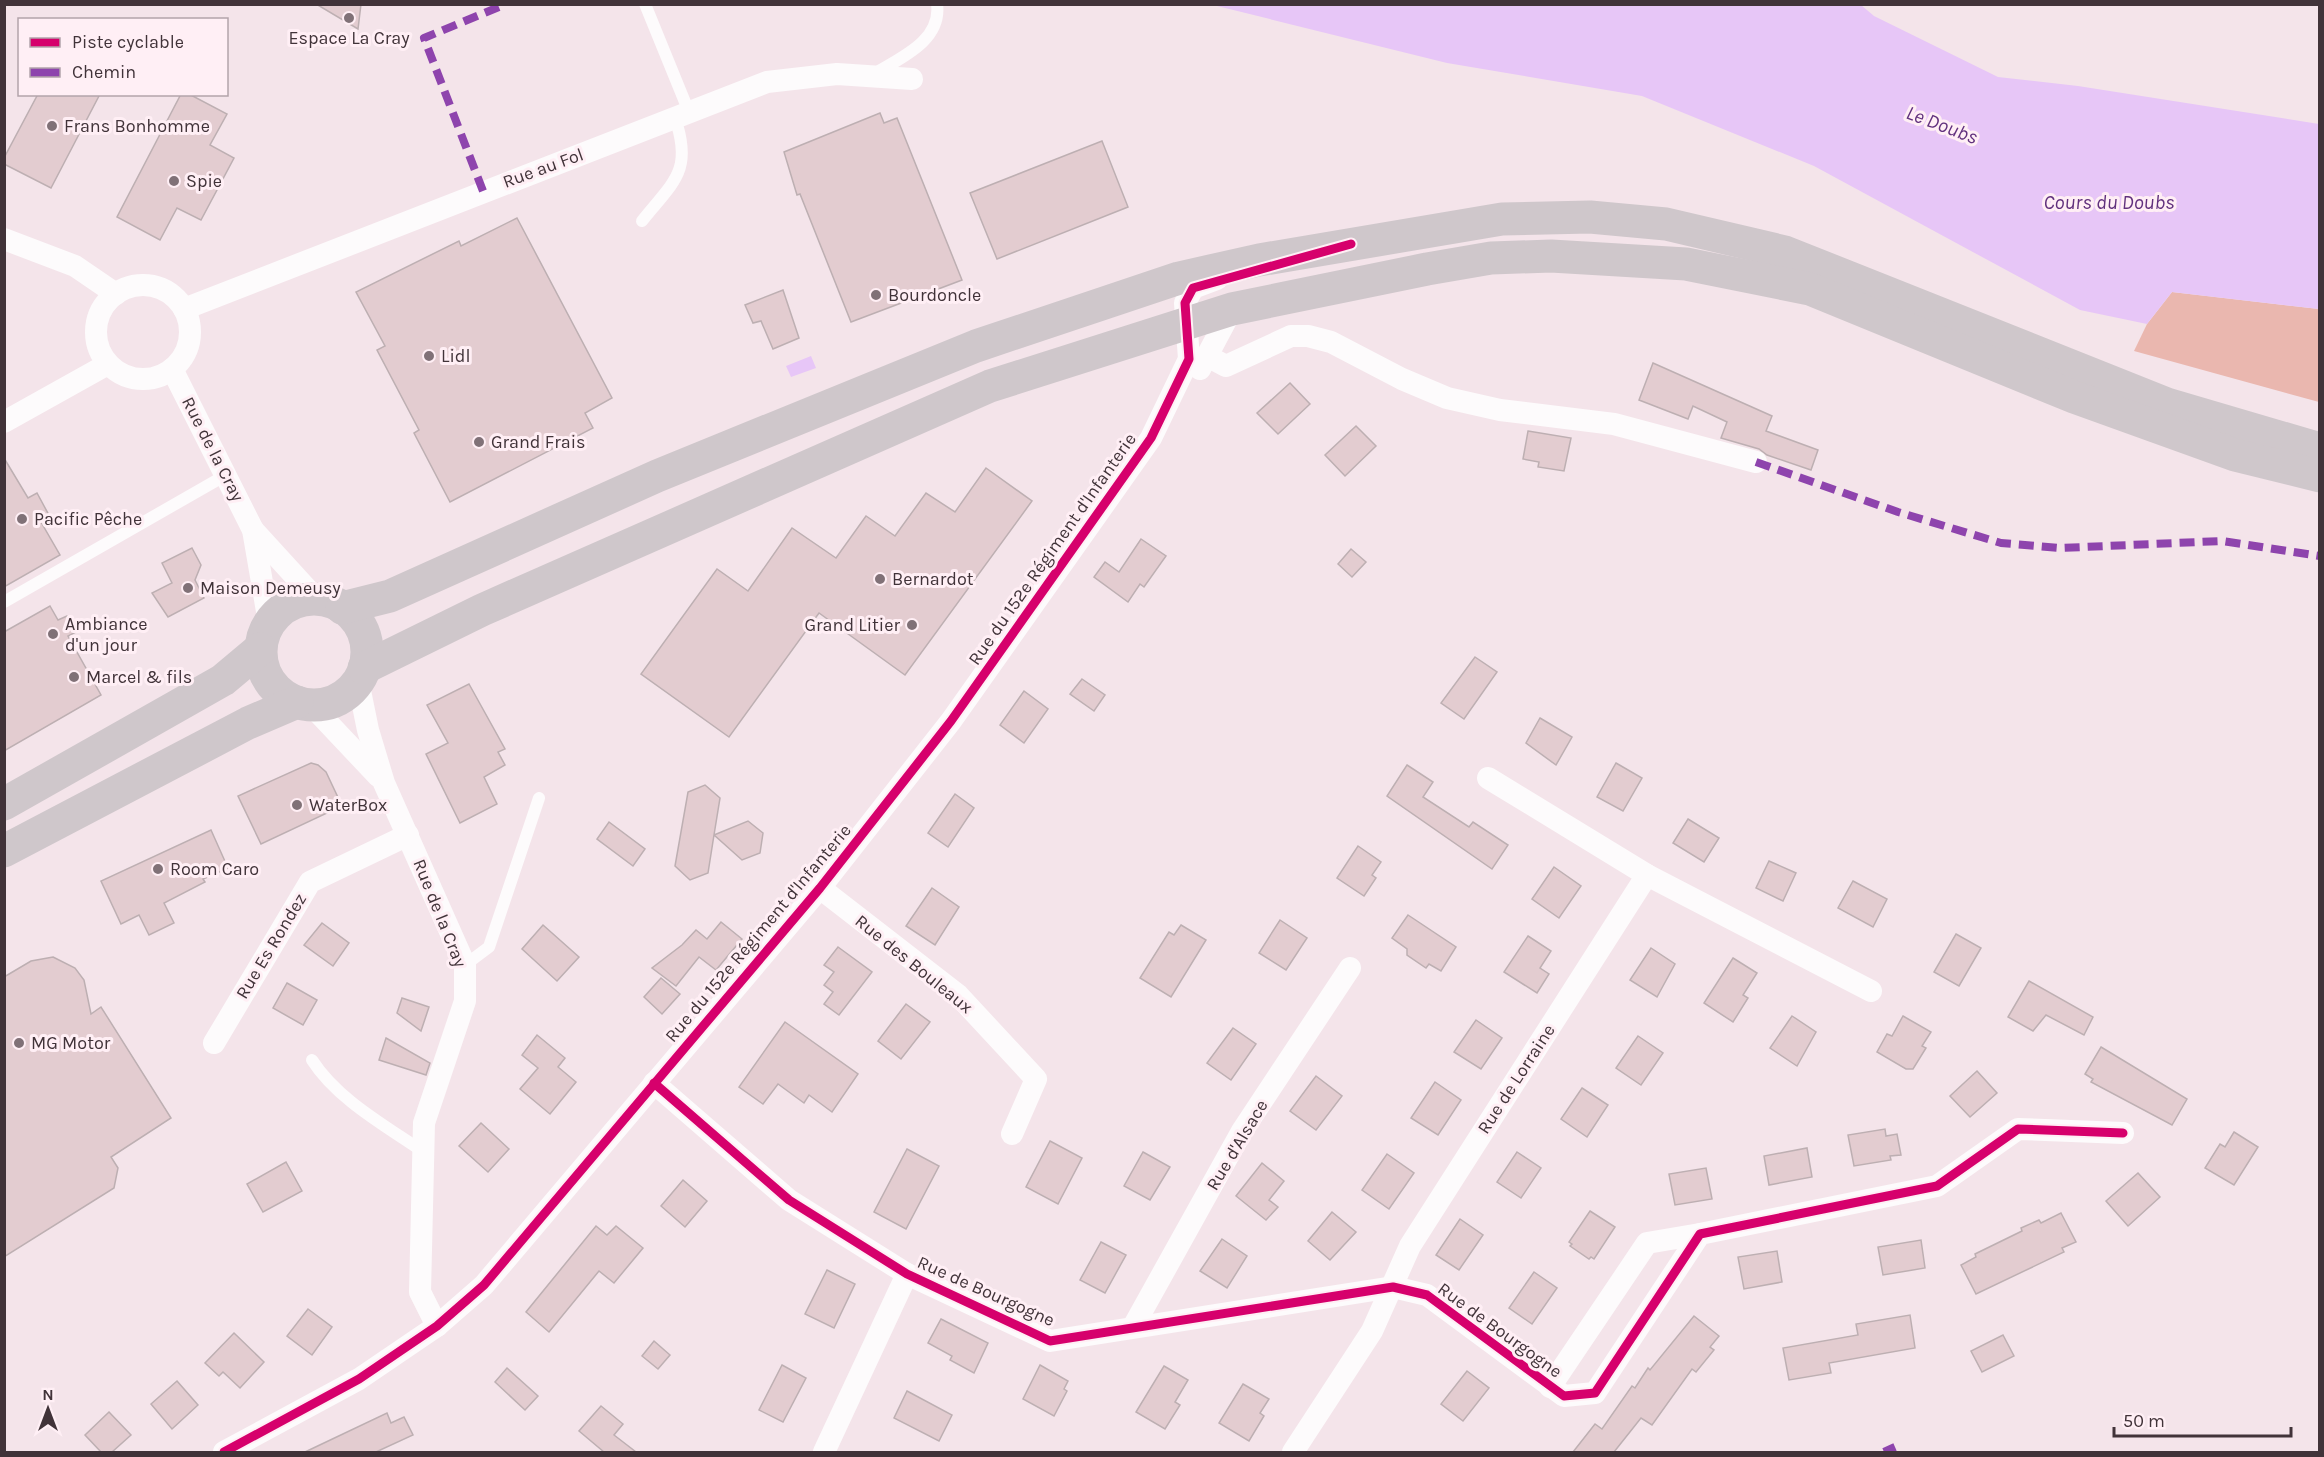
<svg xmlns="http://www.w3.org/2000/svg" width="2324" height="1457" font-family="Karla,sans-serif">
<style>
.forest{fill:#eab7af}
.water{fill:#e7c6f7}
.building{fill:#e3ccd0;stroke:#bdafb2;stroke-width:1.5}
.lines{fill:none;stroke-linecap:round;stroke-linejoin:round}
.lane{stroke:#fdfbfc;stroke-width:12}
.street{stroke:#fdfbfc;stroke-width:22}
.primary{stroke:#cfc7cb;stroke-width:33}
.quiet{stroke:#8e44ad;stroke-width:8;stroke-dasharray:15 8;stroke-linecap:butt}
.cycleway-casing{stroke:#ffeff5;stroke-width:13}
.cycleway{stroke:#d6006c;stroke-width:9}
.poi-dot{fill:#807177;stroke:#ffeff5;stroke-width:2}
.labels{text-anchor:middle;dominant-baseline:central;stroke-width:6;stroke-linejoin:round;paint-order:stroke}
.poi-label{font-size:18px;fill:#413339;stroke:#ffeff5;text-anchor:start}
.street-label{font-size:18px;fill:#413339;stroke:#ffeff5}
.water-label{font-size:20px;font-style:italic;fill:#61307d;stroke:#ffeff5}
</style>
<rect width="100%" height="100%" fill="#f4e4ea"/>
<polygon class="forest" points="2172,292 2319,309 2319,402 2134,351 2147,324"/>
<g class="water">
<polygon points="1213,5 1861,5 1874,16 1998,77 2078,86 2319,124 2319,309 2172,292 2147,324 2080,310 1814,166 1642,96 1447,63"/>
<polygon points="811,356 816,368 791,377 786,366"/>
</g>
<g class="building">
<polygon points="316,4 361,4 358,29"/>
<polygon points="38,94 100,94 51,188 4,164 4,158"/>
<polygon points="181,94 189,94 227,114 210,145 234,158 201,220 177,208 160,240 117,217"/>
<polygon points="880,113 884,123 897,118 962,280 851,322 800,194 797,195 784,152"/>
<polygon points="1102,141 1128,207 997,259 970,193"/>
<polygon points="517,218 612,398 585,413 593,428 450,502 414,433 419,430 377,350 385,346 356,292 459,241 461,246"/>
<polygon points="783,290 799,338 773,349 761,321 753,323 745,305"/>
<polygon points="1653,363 1772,416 1766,431 1818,450 1811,470 1767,455 1759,449 1721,438 1727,422 1693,406 1688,419 1639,400"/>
<polygon points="1290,383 1310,404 1278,434 1257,413"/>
<polygon points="1356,426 1376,446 1345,476 1325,455"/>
<polygon points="1528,431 1571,438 1564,471 1538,467 1539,462 1523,459"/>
<polygon points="4,458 28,498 37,493 50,517 41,522 60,555 4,587"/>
<polygon points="986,468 1032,501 905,675 819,613 729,737 641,674 717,569 748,591 792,528 836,558 866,516 895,536 926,493 955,512"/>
<polygon points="1141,539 1166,556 1144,587 1140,584 1128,602 1094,577 1105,562 1119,572"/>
<polygon points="192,548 201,565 195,580 204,598 168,617 152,593 172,583 162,563"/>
<polygon points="1351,549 1366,562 1352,577 1338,564"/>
<polygon points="50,606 58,620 67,616 76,632 68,636 101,695 4,751 4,632"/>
<polygon points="1475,657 1497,672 1464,719 1441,703"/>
<polygon points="1082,679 1105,695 1094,711 1070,694"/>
<polygon points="469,684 505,749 498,752 505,765 484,777 497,804 460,823 426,754 448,743 427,705"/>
<polygon points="1024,691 1048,709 1024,743 1000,725"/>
<polygon points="1540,718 1572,737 1556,765 1526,743"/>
<polygon points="311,763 318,765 326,772 342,806 261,844 238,796"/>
<polygon points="1616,763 1642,778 1623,811 1597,797"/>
<polygon points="1407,765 1433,782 1423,797 1469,827 1473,822 1508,845 1492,869 1387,796"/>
<polygon points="705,785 720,798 714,835 748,821 763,833 760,853 742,860 714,835 708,873 690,880 675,866 688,792"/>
<polygon points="955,794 974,808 948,847 928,833"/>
<polygon points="1688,819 1719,838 1704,862 1673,843"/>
<polygon points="609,822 645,849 633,866 597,839"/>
<polygon points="211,830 228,868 203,879 205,882 164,903 174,923 149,935 139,915 121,924 101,881"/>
<polygon points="1358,846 1381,862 1372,875 1376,878 1364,896 1337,878"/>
<polygon points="1769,861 1796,873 1783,901 1756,888"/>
<polygon points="1554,867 1581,886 1559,918 1532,899"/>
<polygon points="1853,881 1887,899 1873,927 1838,908"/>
<polygon points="932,888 959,907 935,945 906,926"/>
<polygon points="1408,915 1456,947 1441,971 1429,964 1426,968 1407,955 1407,949 1392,938"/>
<polygon points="1280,920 1307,938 1286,970 1259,953"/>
<polygon points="721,922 742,939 716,970 699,957 676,986 652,968 682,945 696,930 707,939"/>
<polygon points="322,923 349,943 333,966 304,945"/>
<polygon points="543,925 579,957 557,981 522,949"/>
<polygon points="1181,925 1206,940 1171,997 1140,978 1169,932 1174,935"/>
<polygon points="1956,934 1981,948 1959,986 1934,972"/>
<polygon points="1528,936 1551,951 1540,968 1549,974 1537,993 1504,972"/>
<polygon points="838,947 872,972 839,1015 824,1004 833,992 824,985 834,972 824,965"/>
<polygon points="1651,948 1675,964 1657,997 1630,980"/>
<polygon points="53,957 75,968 84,980 91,1014 101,1007 171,1118 111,1157 118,1168 114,1188 4,1257 4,977 31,961"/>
<polygon points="1733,958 1757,973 1743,995 1748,998 1733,1022 1704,1003"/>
<polygon points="661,978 680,994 662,1014 644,997"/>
<polygon points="2029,981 2093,1017 2084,1035 2046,1015 2033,1031 2008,1017"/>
<polygon points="287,983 317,1000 303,1025 273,1008"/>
<polygon points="402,998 429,1007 421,1031 397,1013"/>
<polygon points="906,1004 930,1022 901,1059 878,1041"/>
<polygon points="1792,1016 1816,1032 1797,1066 1770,1048"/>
<polygon points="1903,1016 1931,1032 1922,1046 1926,1048 1913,1069 1906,1069 1877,1052 1887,1034 1892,1036"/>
<polygon points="1476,1020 1502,1038 1481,1069 1454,1052"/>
<polygon points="785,1022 858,1074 832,1112 809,1095 804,1103 778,1084 763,1104 739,1087"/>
<polygon points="1233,1028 1256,1044 1231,1080 1207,1063"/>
<polygon points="537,1035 565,1058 558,1067 576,1082 550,1114 520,1089 538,1068 522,1055"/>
<polygon points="1638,1036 1663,1053 1641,1085 1616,1068"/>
<polygon points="386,1038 430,1063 426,1075 379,1060"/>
<polygon points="2101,1047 2187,1099 2172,1125 2091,1082 2093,1079 2085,1074"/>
<polygon points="1977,1071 1997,1093 1970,1117 1950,1096"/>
<polygon points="1316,1076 1342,1096 1316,1130 1290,1111"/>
<polygon points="1435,1082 1461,1100 1438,1135 1411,1118"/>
<polygon points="1582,1088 1608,1105 1587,1137 1561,1119"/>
<polygon points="481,1123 509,1149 488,1172 459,1146"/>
<polygon points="1885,1129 1886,1136 1897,1134 1901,1155 1890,1156 1891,1160 1854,1166 1848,1135"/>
<polygon points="2234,1132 2258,1147 2234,1185 2205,1168 2220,1144 2225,1147"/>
<polygon points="1050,1141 1082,1158 1058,1204 1026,1187"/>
<polygon points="1807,1148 1812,1177 1769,1185 1764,1156"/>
<polygon points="907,1149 939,1166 906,1229 874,1212"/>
<polygon points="1143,1152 1170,1167 1150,1200 1124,1186"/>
<polygon points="1517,1152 1541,1168 1521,1198 1497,1182"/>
<polygon points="1387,1154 1414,1173 1389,1209 1362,1190"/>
<polygon points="286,1162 302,1191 263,1212 247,1184"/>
<polygon points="1262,1163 1284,1181 1269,1200 1278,1207 1266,1220 1236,1196"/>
<polygon points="1706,1168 1712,1199 1675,1205 1669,1174"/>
<polygon points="2138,1173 2160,1197 2128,1226 2106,1201"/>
<polygon points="683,1180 707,1201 685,1227 661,1206"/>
<polygon points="1590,1211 1615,1227 1594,1259 1591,1257 1589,1259 1570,1246 1572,1244 1569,1242"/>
<polygon points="1332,1212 1356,1232 1330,1260 1308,1241"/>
<polygon points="2061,1213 2076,1242 2062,1248 2064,1252 1976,1294 1961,1265 1976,1257 1975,1254 2022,1231 2021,1228 2039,1220 2041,1223"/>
<polygon points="1460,1219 1483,1235 1459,1270 1436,1255"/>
<polygon points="596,1226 607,1235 616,1226 643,1248 614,1283 599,1271 549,1332 526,1312"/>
<polygon points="1222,1239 1247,1256 1227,1288 1200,1271"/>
<polygon points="1921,1240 1925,1268 1883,1275 1878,1247"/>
<polygon points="1101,1242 1126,1255 1105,1293 1080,1280"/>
<polygon points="1777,1251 1782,1282 1744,1289 1738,1257"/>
<polygon points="827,1270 855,1284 834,1328 805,1314"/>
<polygon points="1534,1272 1557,1288 1532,1324 1509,1308"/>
<polygon points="308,1309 332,1327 312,1355 287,1336"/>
<polygon points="1910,1315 1915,1348 1829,1363 1831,1373 1789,1380 1783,1348 1858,1335 1856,1324"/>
<polygon points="1694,1316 1719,1336 1710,1347 1714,1350 1696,1372 1692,1369 1652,1425 1641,1418 1614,1452 1573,1452 1595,1424 1602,1429 1632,1386 1635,1388 1648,1368 1650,1370"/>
<polygon points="941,1319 988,1343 974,1373 950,1360 952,1356 928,1343"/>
<polygon points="234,1333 264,1362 240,1388 223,1372 219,1376 205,1363"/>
<polygon points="2003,1335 2014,1356 1982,1372 1971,1351"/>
<polygon points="654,1341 670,1355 658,1369 642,1356"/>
<polygon points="782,1365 806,1378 783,1422 759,1410"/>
<polygon points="1040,1365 1068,1381 1064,1389 1067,1391 1054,1416 1023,1399"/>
<polygon points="1164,1366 1188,1380 1175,1402 1180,1405 1165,1429 1136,1412"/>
<polygon points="507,1368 538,1396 525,1410 495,1382"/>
<polygon points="1467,1371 1489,1388 1463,1421 1441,1404"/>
<polygon points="177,1381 198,1405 172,1429 151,1404"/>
<polygon points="1243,1384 1269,1399 1260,1413 1264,1416 1249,1441 1219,1423"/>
<polygon points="907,1391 952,1415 939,1441 894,1418"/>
<polygon points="601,1406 623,1424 614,1435 636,1452 604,1452 579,1431"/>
<polygon points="109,1412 131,1435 112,1452 101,1452 85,1435"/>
<polygon points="387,1413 391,1423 404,1417 413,1435 376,1452 305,1452"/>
</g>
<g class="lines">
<g class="lane">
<polyline points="645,4 689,112"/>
<path d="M874,74C900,58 942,41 937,4"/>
<path d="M642,221C674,181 693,171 675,118"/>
<polyline points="4,602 226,475"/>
<polyline points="465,965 489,947 539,798"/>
<path d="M312,1060C337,1099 384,1125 422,1151"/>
</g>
<g class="street">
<polyline points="4,239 75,266 116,294"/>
<circle cx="143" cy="332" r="47"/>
<polyline points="184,309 767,82 837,74 912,79"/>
<polyline points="1207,356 1226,366 1291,336 1308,336 1331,342 1402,379 1447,398 1500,410 1614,424 1756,462"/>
<polyline points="172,369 253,530 269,623"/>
<polyline points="1200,369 1232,309"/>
<polyline points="4,422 108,364"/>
<polyline points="253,530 316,599"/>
<polyline points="358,681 368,730 384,783 465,965 465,1001 424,1123 420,1292 437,1326"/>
<polyline points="311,705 378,776"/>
<polyline points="1647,875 1871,991"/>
<polyline points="820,888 958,995 1036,1079 1012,1134"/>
<polyline points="214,1043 310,882 408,835"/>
<polyline points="654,1083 789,1200 907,1274 1050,1341 1393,1287 1427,1295 1564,1396 1595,1393 1700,1234 1937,1186 2018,1129 2123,1133"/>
<polyline points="1133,1327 1242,1131 1350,968"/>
<polyline points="1550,1387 1647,1243 1700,1234"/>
<polyline points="224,1452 359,1379 437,1326 484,1285 820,888 951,721 1151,438 1189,359 1185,303 1193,288 1217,279"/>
<polyline points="824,1452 907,1274"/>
<polyline points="1293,1452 1372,1331 1410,1246 1647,875 1488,778"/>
</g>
<g class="primary">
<circle cx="314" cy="652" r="53"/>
<polyline points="342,608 390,596 657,476 976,346 1179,278 1259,260 1502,219 1590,217 1666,224 1785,252 2167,404 2320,449"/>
<polyline points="364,668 482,610 990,386 1232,309 1427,269 1491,258 1551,256 1686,264 1810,289 2074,397 2235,455 2320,476"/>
<polyline points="4,804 223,680 260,649"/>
<polyline points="4,851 248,723 297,702"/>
</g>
<g class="quiet">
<polyline points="483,191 424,38 506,4"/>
<polyline points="1756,462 1898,512 2001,543 2060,548 2222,541 2320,556"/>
<polyline points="1884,1452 1895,1447"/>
</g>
<defs>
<g id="cycleway">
<polyline points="654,1083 789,1200 907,1274 1050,1341 1393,1287 1427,1295 1564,1396 1595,1393 1700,1234 1937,1186 2018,1129 2123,1133"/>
<polyline points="224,1452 359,1379 437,1326 484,1285 820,888 951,721 1151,438 1189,359 1185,303 1193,288 1351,244"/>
</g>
</defs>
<use href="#cycleway" class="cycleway-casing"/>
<use href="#cycleway" class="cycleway"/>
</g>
<g class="poi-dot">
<circle cx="349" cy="18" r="6"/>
<circle cx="52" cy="126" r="6"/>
<circle cx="174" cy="181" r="6"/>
<circle cx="876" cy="295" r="6"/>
<circle cx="429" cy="356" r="6"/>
<circle cx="479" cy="442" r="6"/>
<circle cx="22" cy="519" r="6"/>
<circle cx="880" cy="579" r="6"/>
<circle cx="188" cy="588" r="6"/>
<circle cx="912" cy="625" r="6"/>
<circle cx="53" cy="634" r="6"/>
<circle cx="74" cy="677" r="6"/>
<circle cx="297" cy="805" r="6"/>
<circle cx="158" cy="869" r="6"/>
<circle cx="19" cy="1043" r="6"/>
</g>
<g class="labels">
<g class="poi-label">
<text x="349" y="38" text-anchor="middle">Espace La Cray</text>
<text x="64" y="126">Frans Bonhomme</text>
<text x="186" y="181">Spie</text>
<text x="888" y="295">Bourdoncle</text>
<text x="441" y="356">Lidl</text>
<text x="491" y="442">Grand Frais</text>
<text x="34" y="519">Pacific Pêche</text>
<text x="892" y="579">Bernardot</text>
<text x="200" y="588">Maison Demeusy</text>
<text x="65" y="624">Ambiance<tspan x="65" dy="21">d'un jour</tspan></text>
<text x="900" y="625" text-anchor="end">Grand Litier</text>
<text x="86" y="677">Marcel &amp; fils</text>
<text x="309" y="805">WaterBox</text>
<text x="170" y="869">Room Caro</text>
<text x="31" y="1043">MG Motor</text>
</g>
<g class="street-label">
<text transform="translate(543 168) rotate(-20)">Rue au Fol</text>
<text transform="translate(213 449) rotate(63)">Rue de la Cray</text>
<text transform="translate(1052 549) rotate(-55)">Rue du 152e Régiment d'Infanterie</text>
<text transform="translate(440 913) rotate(68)">Rue de la Cray</text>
<text transform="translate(758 933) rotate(-50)">Rue du 152e Régiment d'Infanterie</text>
<text transform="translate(271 946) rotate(-59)">Rue Es Rondez</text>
<text transform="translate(914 964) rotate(39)">Rue des Bouleaux</text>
<text transform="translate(1516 1079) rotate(-57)">Rue de Lorraine</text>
<text transform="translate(1237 1145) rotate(-59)">Rue d'Alsace</text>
<text transform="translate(986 1291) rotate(24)">Rue de Bourgogne</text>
<text transform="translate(1500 1330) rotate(36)">Rue de Bourgogne</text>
</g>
<g class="water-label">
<text transform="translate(1942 125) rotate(21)">Le Doubs</text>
<text x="2109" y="202">Cours du Doubs</text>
</g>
</g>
<rect width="2324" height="1457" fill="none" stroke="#413339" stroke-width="12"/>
<rect x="18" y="18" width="210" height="78" fill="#ffeff5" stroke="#b3a4aa" stroke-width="1.5"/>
<rect x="30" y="38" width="30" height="9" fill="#d6006c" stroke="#b3a4aa" stroke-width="1.5"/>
<text x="72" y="48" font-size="18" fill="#413339">Piste cyclable</text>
<rect x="30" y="68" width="30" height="9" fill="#8e44ad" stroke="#b3a4aa" stroke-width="1.5"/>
<text x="72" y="78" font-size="18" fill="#413339">Chemin</text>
<g transform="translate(48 1409)" stroke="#ffeff5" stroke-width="4.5" paint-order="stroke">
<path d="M0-4.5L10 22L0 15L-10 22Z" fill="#413339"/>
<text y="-9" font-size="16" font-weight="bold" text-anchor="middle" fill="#413339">N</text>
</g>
<path d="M2114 1427v9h177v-9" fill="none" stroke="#413339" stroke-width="3"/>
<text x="2123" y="1427" font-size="18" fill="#413339" stroke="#ffeff5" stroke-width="4.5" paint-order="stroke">50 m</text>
</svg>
